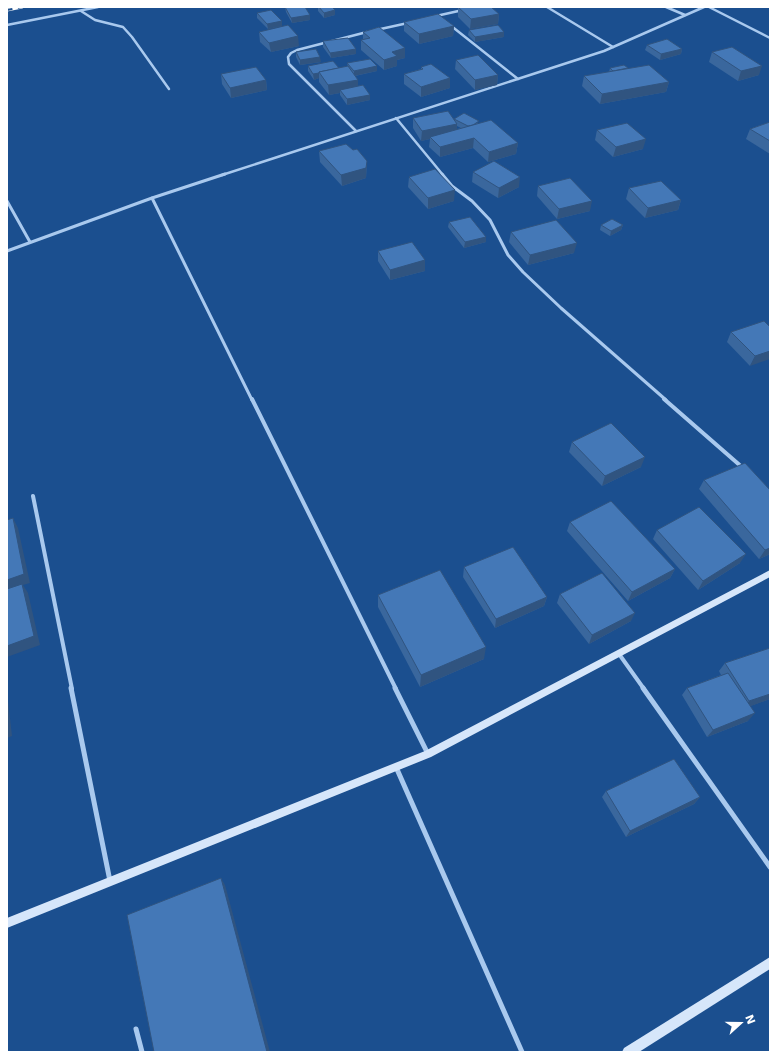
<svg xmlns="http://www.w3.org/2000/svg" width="777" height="1059" font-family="'DejaVu Sans',sans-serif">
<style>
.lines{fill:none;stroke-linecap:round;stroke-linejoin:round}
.street-far3{stroke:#a9c9ee;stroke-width:2.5}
.street-far2{stroke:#a9c9ee;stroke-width:3}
.street-far1{stroke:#a9c9ee;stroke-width:4}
.street{stroke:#a9c9ee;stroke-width:5}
.secondary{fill:#d6e6fa;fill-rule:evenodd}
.rail-casing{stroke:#fff;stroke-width:3}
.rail{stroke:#1b4f8f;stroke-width:2;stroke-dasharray:5.5;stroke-linecap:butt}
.wall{fill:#3a679d;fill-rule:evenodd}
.shaded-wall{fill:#305480}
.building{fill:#4478b7;stroke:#305480}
</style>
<rect width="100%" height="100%" fill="#1b4f8f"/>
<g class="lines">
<g class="street-far3">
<polyline points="547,7 613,47"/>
<polyline points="666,7 685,15"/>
<polyline points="709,7 770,38"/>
<polyline points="81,11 95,20 123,27 132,37 169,89"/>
<polyline points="436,16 463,10"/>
<polyline points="7,25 98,7"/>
<polyline points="450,25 518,79"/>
<polyline points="376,30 408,23"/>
<polyline points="396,118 443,175"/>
<polyline points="356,131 289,64 288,57 291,53 297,50 367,32"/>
<polyline points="222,175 604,51 704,7"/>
</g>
<g class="street-far2">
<polyline points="442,174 452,186 472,201 490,220 508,255 523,272 561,308 666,400"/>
<polyline points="152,198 252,400"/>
<polyline points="7,201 30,242"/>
<polyline points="7,251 152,198 225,174"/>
</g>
<g class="street-far1">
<polyline points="252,399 396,689"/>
<polyline points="664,399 743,468"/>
<polyline points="33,496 72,689"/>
<polyline points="619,654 644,689"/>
</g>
<g class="street">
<polyline points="71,688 110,881"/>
<polyline points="395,688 428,754"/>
<polyline points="643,688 770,867"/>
<polyline points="396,767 522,1052"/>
<polyline points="136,1029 142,1052"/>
</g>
<g class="secondary">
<polygon points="770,570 770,577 431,757 7,928 7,918 425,751"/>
<polygon points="770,957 770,969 639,1052 622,1052 624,1048"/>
</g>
<defs>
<polyline id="rail" points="7,10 22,7"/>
</defs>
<use href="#rail" class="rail-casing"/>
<use href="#rail" class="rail"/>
</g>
<g class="wall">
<polygon points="285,7 310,20 292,23 286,12"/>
<polygon points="318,7 332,7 335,10 335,15 324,18 318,11"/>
<polygon points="458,7 499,14 498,24 470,29 458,17"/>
<polygon points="257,13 282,26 268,29 257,18"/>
<polygon points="404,22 454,26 453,36 419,44 404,31"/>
<polygon points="469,30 504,37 475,42 468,35"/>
<polygon points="259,32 299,46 271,52 260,42"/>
<polygon points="363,32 405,58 397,60 397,66 384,70 361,50 361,40 363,40"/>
<polygon points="323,41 356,49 356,54 331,58 323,47"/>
<polygon points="647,45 682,49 681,54 660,60 645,50"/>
<polygon points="296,52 321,62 300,65 296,57"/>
<polygon points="712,52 759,75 738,81 709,62"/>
<polygon points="456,60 498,75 497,85 475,90 455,69"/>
<polygon points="347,63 377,71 355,76 358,86 370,100 347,105 340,95 340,93 329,95 319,82 319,78 314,80 308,71 308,66 339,68 348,67"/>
<polygon points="421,67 450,88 421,97 404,84 404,74 421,69"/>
<polygon points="610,68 628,68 669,82 666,92 600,104 582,86 584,76 609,72"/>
<polygon points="221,74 266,80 267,90 231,98 222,84"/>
<path d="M413,118L454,119L479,123L518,143L516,154L488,162L473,148L440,157L429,147L430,139L421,141L413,128ZM457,126L461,128L457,129Z"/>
<polygon points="770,122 770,154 746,139 750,129"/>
<polygon points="597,130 643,149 613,157 595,140"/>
<polygon points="353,150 367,161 366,178 342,186 320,162 319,151"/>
<polygon points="473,172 519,187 498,198 472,182"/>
<polygon points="409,177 454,201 428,209 408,187"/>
<polygon points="538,186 590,211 557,219 537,196"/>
<polygon points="629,188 681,200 678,210 645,218 626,199"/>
<polygon points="449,222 486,242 464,248 448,227"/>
<polygon points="601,225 623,225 621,230 610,236 600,230"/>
<polygon points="511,232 574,253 528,265 509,242"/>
<polygon points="378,251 425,271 390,280 378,261"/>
<polygon points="770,327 750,366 727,342 731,332"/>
<polygon points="572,442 641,467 602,486 569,452"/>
<polygon points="704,480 770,554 759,559 699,489"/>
<polygon points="570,522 675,569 670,578 628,601 567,531"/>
<polygon points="657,530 740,563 698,590 653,539"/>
<polygon points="464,567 547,597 544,606 495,628 463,577"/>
<polygon points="560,594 631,621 589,644 557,603"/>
<polygon points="378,595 484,659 420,687 378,607"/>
<polygon points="770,648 770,699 750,706 748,721 707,737 682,695 687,688 721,675 719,671 725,663"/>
<polygon points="606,791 700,797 694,804 626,837 602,797"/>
</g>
<g class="shaded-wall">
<polygon points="335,10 335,15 324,18 324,13"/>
<polygon points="499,14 498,24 470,29 471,19"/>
<polygon points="310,15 310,20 292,23 291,18"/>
<polygon points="282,21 282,26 268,29 267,24"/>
<polygon points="454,26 453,36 419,44 419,34"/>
<polygon points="504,32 504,37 475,42 475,37"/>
<polygon points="298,36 299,46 271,52 269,43"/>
<polygon points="405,48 405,58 397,60 397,66 384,70 384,60 392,52"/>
<polygon points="356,49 356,54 331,58 330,53"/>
<polygon points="682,49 681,54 660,60 661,54"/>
<polygon points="320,57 321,62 300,65 300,60"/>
<polygon points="377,66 377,71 354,76 354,71"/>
<polygon points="762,66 759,75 738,81 741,71"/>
<polygon points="319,73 319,78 314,80 313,74"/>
<polygon points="498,75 497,85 475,90 475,80"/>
<polygon points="450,78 450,88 421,97 421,87"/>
<polygon points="266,80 267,90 231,98 230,88"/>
<polygon points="358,80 358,89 340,90 340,93 329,95 328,85"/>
<polygon points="669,82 666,92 600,104 602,94"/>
<polygon points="370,95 370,100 347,105 347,99"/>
<polygon points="457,124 457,134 430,137 430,139 421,141 422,131"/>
<polygon points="474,138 473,148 440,157 440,147"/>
<polygon points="646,139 643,149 613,157 616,147"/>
<polygon points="518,143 516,154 488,162 489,152"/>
<polygon points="367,161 366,178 342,186 341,175"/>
<polygon points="520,177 519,187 498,198 499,188"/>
<polygon points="455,190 454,201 428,209 428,198"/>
<polygon points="681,200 678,210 645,218 648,208"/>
<polygon points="592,201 590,211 557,219 559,209"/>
<polygon points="623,225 621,230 610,236 611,231"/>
<polygon points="486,237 486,242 464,248 465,242"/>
<polygon points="577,243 574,253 528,265 530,255"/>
<polygon points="425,260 425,271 390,280 390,270"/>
<polygon points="770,351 770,359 750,366 755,356"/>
<polygon points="645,457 641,467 602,486 605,476"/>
<polygon points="13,518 18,528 30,583 23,585 28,593 40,645 7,657 7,580"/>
<polygon points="770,548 770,554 759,559 765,550"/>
<polygon points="746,554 740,563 698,590 703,581"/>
<polygon points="675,569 670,578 628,601 632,592"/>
<polygon points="547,597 544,606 495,628 496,619"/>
<polygon points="635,613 631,621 589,644 592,635"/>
<polygon points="486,647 484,659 420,687 421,675"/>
<polygon points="7,692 12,736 7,738"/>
<polygon points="770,694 770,699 743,709 749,701"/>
<polygon points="755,713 748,721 707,737 713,730"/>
<polygon points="700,797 694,804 626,837 630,831"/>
<polygon points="221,878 225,885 270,1052 267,1052"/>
</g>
<g class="building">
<polygon points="285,7 305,7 310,15 291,18"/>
<polygon points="319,7 332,7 335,10 324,13"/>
<polygon points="458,7 491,7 499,14 471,19"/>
<polygon points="271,10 282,21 267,24 257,13"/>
<polygon points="438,14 454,26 419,34 404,22"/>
<polygon points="288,25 298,36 269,43 259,32"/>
<polygon points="498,25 504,32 475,37 469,30"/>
<polygon points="379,27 405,48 392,52 397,56 384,60 361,40 370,38 363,32"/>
<polygon points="348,38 356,49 330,53 323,41"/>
<polygon points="667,39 682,49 661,54 647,45"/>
<polygon points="732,47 762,66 741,71 712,52"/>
<polygon points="316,49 320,57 300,60 296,52"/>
<polygon points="478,55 498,75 475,80 456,60"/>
<polygon points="370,59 377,66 354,71 347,63"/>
<polygon points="333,61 339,68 319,72 319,73 313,74 308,66"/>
<polygon points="431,64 450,78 421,87 404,74 423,69 421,67"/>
<polygon points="624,65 628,68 613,71 610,68"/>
<polygon points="649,65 669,82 602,94 584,76"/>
<polygon points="348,66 358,80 328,85 319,72"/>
<polygon points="256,67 266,80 230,88 221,74"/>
<polygon points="363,85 370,95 347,99 340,90"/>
<polygon points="448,111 457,124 422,131 413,118"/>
<polygon points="464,113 479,121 473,125 468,126 454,119"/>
<polygon points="491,120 518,143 489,152 474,138 440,147 430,137"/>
<polygon points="770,122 770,141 750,129"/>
<polygon points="627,123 646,139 616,147 597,130"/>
<polygon points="346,144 353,150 357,149 367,161 366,168 341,175 319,151"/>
<polygon points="494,161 520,177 499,188 473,172"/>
<polygon points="435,169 455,190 428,198 409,177"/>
<polygon points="570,178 592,201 559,209 538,186"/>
<polygon points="661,181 681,200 648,208 629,188"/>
<polygon points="470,217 486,237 465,242 449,222"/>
<polygon points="612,219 623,225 611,231 601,225"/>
<polygon points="556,220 577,243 530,255 511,232"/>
<polygon points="412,242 425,260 390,270 378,251"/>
<polygon points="764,321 770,327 770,351 755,356 731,332"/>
<polygon points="611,423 645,457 605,476 572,442"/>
<polygon points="745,463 770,490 770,548 765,550 704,480"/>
<polygon points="611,501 675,569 632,592 570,522"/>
<polygon points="699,507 746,554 703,581 657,530"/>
<polygon points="13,518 24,574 7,580 7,520"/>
<polygon points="513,547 547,597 496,619 464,567"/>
<polygon points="440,570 486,647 421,675 378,595"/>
<polygon points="602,573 635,613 592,635 560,594"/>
<polygon points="22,584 34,636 7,646 7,589"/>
<polygon points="770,648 770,694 749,701 725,663"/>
<polygon points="728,673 755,713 713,730 687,688"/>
<polygon points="674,759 700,797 630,831 606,791"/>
<polygon points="221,878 267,1052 154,1052 127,915"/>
</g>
<rect width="777" height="1059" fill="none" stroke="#ffffff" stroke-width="16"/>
<g transform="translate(741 1023) rotate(69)" stroke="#1b4f8f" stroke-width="3" paint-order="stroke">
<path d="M0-3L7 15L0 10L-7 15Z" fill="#ffffff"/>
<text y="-6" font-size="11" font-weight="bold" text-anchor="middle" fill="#ffffff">N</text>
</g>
</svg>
